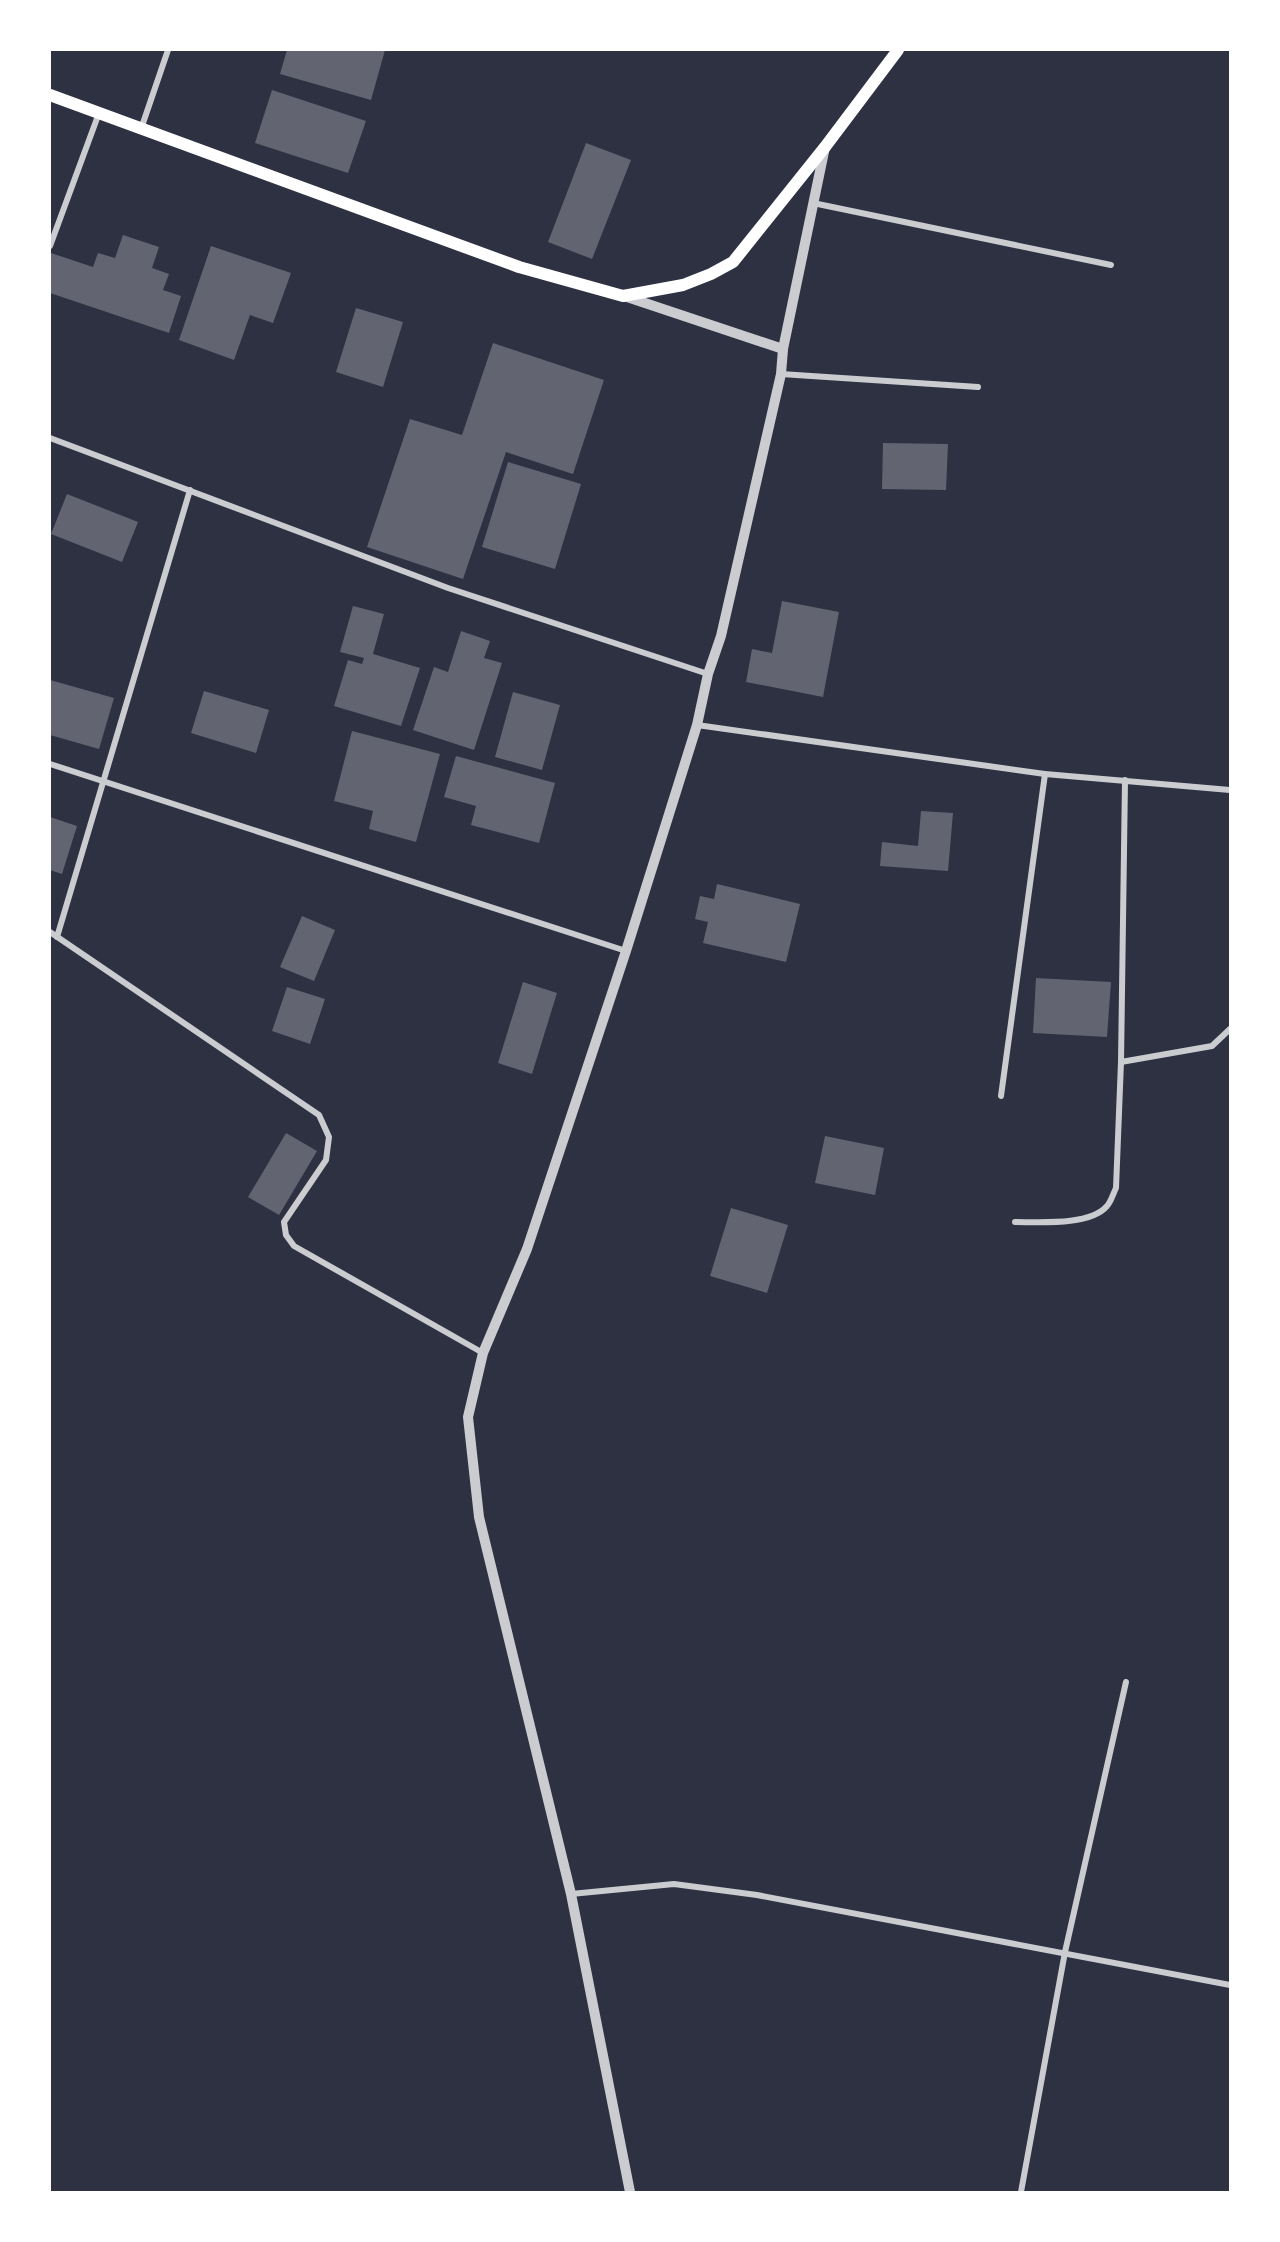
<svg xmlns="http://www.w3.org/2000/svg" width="1280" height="2242" font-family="Lato,sans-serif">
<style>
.building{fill:#626471}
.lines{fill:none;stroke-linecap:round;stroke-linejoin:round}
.minor{stroke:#caccd0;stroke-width:6}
.tertiary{stroke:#caccd0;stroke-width:10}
.secondary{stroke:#fff;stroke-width:12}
</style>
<rect width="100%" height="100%" fill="#2d3142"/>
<g class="building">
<polygon points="287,50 385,50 371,100 280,74"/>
<polygon points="272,90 366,121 348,173 255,143"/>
<polygon points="586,143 631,160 592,259 548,242"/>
<polygon points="123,235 159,247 152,268 169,274 163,290 181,296 169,333 50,293 50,259 51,253 93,267 98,253 115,258"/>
<polygon points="211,246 291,273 273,323 250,315 234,360 179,340"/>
<polygon points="356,308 403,322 383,387 336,372"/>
<polygon points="493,343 604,380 573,474 506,452 463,579 367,547 410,419 462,435"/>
<polygon points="883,443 948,444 946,490 882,489"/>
<polygon points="508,462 581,484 555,569 482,547"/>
<polygon points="67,494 138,522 122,562 51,534"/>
<polygon points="782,601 839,612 823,697 746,682 752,649 772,653"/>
<polygon points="353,606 384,614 373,654 420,668 401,726 334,706 348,660 362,664 364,658 340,652"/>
<polygon points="461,631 490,641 484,658 502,663 474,750 413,730 434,667 448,672"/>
<polygon points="50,680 114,698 99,749 50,735"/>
<polygon points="204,691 269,710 256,753 191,733"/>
<polygon points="513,692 560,705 542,770 495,757"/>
<polygon points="352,731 440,754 416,842 369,829 373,811 334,801"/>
<polygon points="456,756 555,783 539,843 471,825 476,806 444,797"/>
<polygon points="921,811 953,813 948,871 880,866 882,842 918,846"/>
<polygon points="50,817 77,826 62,874 50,870"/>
<polygon points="717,884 800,904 786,962 703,943 708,922 695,919 700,896 714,899"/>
<polygon points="302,916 335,930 314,981 280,967"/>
<polygon points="1036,978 1111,982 1107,1037 1033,1033"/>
<polygon points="523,982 557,993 532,1074 498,1063"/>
<polygon points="287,987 325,999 310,1044 272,1031"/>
<polygon points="286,1133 317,1151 279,1215 248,1197"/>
<polygon points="825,1136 884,1148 875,1195 815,1183"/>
<polygon points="731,1208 788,1225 767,1293 710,1276"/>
</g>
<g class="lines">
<g class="minor">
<polyline points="141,129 168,50"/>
<polyline points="813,203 1111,265"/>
<polyline points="50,246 99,113"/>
<polyline points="781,374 978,387"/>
<polyline points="50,438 448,588 708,674"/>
<polyline points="697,725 1045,774 1230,790"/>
<polyline points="50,764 626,951"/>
<polyline points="50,932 319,1115 329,1137 326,1160 284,1222 286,1235 294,1246 483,1353"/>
<polyline points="57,937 190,490"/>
<polyline points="1121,1062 1212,1046 1230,1029"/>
<polyline points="1001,1096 1045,774"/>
<path d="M1015,1222C1039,1222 1090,1226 1107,1206C1111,1202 1113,1194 1116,1188L1121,1062L1125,780"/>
<polyline points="571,1894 674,1884 757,1895 1230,1985"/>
<polyline points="1021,2192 1065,1952 1126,1682"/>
</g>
<g class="tertiary">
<polyline points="624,296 783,349"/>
<polyline points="630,2192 571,1894 479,1517 468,1417 483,1353 527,1249 626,951 697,725 708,674 721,636 781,374 783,349 825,147"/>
</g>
<polyline class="secondary" points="50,95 519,267 623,296 683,285 711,274 733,262 825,147 898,50"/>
</g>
<rect width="1280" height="2242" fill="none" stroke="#ffffff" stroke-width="102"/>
</svg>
